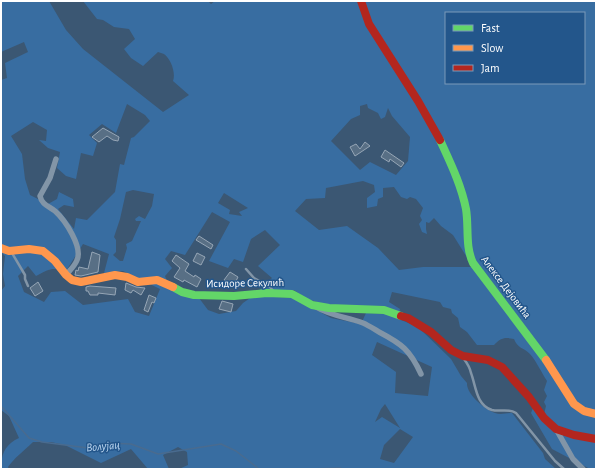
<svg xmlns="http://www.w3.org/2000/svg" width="597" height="470" font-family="'Alegreya Sans',sans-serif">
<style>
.green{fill:#386da1;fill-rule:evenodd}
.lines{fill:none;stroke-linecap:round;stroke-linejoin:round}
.stream{stroke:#496b8f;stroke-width:1.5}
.building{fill:#586f85;stroke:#96a6b6}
.lane{stroke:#8295a7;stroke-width:2.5}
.street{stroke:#8295a7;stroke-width:5.5}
.fast{stroke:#63d668;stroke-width:8}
.slow{stroke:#ff974d;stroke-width:8}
.jam{stroke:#b3261e;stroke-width:8}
.labels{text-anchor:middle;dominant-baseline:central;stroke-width:3;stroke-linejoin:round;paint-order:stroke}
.street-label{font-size:11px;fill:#fff;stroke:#23568b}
.water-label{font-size:12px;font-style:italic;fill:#bdd7f1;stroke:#23568b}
</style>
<rect width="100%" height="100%" fill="#3b5773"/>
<path class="green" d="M1,1H49L66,30L83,49L163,112L189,95L173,81C176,73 171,59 164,54C162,53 160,53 158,52L143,66L131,58L124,49L135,39L129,29L114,27L103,20L97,19L83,1H208L211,4L215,1H596V469H590L552,449L531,413L533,408L544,414L546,406L544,402L547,396L544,390L547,381C541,372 537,362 530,354C523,347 518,349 514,339C504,337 501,338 494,345H477L467,332L460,327L458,318L452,313L451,309L443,307L440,302L392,292L389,302L400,309L399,313L331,306L307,299L294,290H279L255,296L294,298L331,318L361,324L366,313L387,314L418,327L451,359L461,376L467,383C466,394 485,410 495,413C500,415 507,413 512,413L543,453L545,459L556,469H380V468L367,469H179L188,465L187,452L178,447L163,455L169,469H148L131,449L101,463L65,445L51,442H33C24,451 15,457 8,467L9,469H2C0,454 6,444 19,438L9,416L1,410V291L5,286L3,274L5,256L1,252V80L7,78L5,63L28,52L24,42L1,52ZM446,13H584V83H446ZM127,104L145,115L150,121L134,137L131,138L124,165L120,164L115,192L87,220L76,218L74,229L58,209L64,205L74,207L73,199L59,192L57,199L48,204L30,195L25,179L22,154L11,136L33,122L47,130L46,141L39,140L48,148L60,152L57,168L66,176L76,179L81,153L93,156L97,143L89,135L102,124L116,133ZM367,104L368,108L378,113L381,119L385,117L388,108L392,116L410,137L408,161L396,175L370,162L360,170L331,141L351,119L360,115V106ZM363,181L374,185L375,192L367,198V208L377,206L378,199L383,197V188L394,187L401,197L407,199L410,197L416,199L423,208L420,216L422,220L419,224L422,232L427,234L426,229V222L429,223L434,218L441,226L453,235L473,267H423L399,270L378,248L347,226L319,230L295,211L306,199L325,198L326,188ZM133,190L154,194L152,206L145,219L139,216L135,219L136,221H141L132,241L126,244L127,248L123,261H120L113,255L116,252V240L114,237L120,219L126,192ZM224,193L248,208L239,212L242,216L229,214L230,210L218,203ZM212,212L230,222L209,261L228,268L234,259L243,262L251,239L265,230L280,245L258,266L272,278L253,296L243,303L236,311L219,314L208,310L199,298L169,286L165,276L172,268L165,259L171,251L185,255ZM83,244L109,254L104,273L123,271L160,289L149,316L135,312L128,299L83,305L65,291L51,292L44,302L24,292L18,276L28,266L36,276C49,269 52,267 66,271ZM377,342L432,367L428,396L395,393L396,372L372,355ZM385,404L400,428L382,417L375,422L381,409ZM400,429L413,437L394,463L380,459L384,445Z"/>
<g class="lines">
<g class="stream">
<polyline points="1,406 29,438 42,442 88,448 107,443 131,444 158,454 221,444 236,451 259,469"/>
<polyline points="309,469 340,468 342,469"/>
</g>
</g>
<g class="building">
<polygon points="103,128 119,137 118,141 113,140 107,136 99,142 92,137"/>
<polygon points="365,142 370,146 355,156 350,147 356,144 360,149"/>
<polygon points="385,150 404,163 401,167 390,159 389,162 381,157"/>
<polygon points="199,236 213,245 211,249 196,240"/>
<polygon points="92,252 100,255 98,272 81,276 75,275 76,270 78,271 79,267 88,269"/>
<polygon points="197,253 205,257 201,265 193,261"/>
<polygon points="176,255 189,264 185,271 194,277 195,275 201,279 197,287 184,280 183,282 174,277 180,268 172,261"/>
<polygon points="230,272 238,277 234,285 224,280"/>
<polygon points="38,282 43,291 35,296 30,288"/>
<polygon points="126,283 136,287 145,288 141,295 133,290 131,293 125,290"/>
<polygon points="90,286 116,288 115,295 98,293 98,295 90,295 88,291 86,291 86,287"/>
<polygon points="149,295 156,298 154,303 152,302 148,312 144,310"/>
<polygon points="222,301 233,304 231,312 219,309"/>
</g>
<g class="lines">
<g class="lane">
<polyline points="12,253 25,275 25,279 28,286"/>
<polyline points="246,269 254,278 270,287 274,292"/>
<path d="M464,359C467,363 470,368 471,373C476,386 476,405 492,410C500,412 509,408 516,413L555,461L564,469"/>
</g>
<g class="street">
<path d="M56,159L50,178L40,196C42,205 49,206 55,211C65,220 83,247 77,260C75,266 69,271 66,275"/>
<path d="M316,307C331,316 347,317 363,323C368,325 374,329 379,332C402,344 410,350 421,374"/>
<polyline points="556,429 573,459 583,469"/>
</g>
<g class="fast">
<path d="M440,140C450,162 461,184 466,209C469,227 465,246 473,263L546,360"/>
<polyline points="173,287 182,292 194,295 234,296 267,293 292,294 312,305 329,308 384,310 401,316"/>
</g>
<g class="slow">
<polyline points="1,248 9,251 29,249 43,251 55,261 66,275 72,280 81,282 115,275 127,277 138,282 157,280 173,287"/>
<polyline points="546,360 574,404 584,411 596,414"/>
</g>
<g class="jam">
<polyline points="361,1 369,24 418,101 440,140"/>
<polyline points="401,316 408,318 431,332 451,350 463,356 488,360 502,367 529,397 544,418 556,429 574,435 596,439"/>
</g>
</g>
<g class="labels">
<g class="street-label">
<text transform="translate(245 283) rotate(-1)">Исидоре Секулић</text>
<text transform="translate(506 287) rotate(53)">Алексе Дејовића</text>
</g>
<g class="water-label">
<text transform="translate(103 446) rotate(-5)">Волујац</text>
</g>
</g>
<rect width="597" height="470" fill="none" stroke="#ffffff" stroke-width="4"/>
<rect x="445" y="12" width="140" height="72" fill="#23568b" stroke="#7b9ab9"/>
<rect x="453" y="25" width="20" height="6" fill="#63d668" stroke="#7b9ab9"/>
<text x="481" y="32" font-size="12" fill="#ffffff">Fast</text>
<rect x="453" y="45" width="20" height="6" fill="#ff974d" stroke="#7b9ab9"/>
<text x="481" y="52" font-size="12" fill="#ffffff">Slow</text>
<rect x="453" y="65" width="20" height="6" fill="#b3261e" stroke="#7b9ab9"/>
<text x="481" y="72" font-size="12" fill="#ffffff">Jam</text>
</svg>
